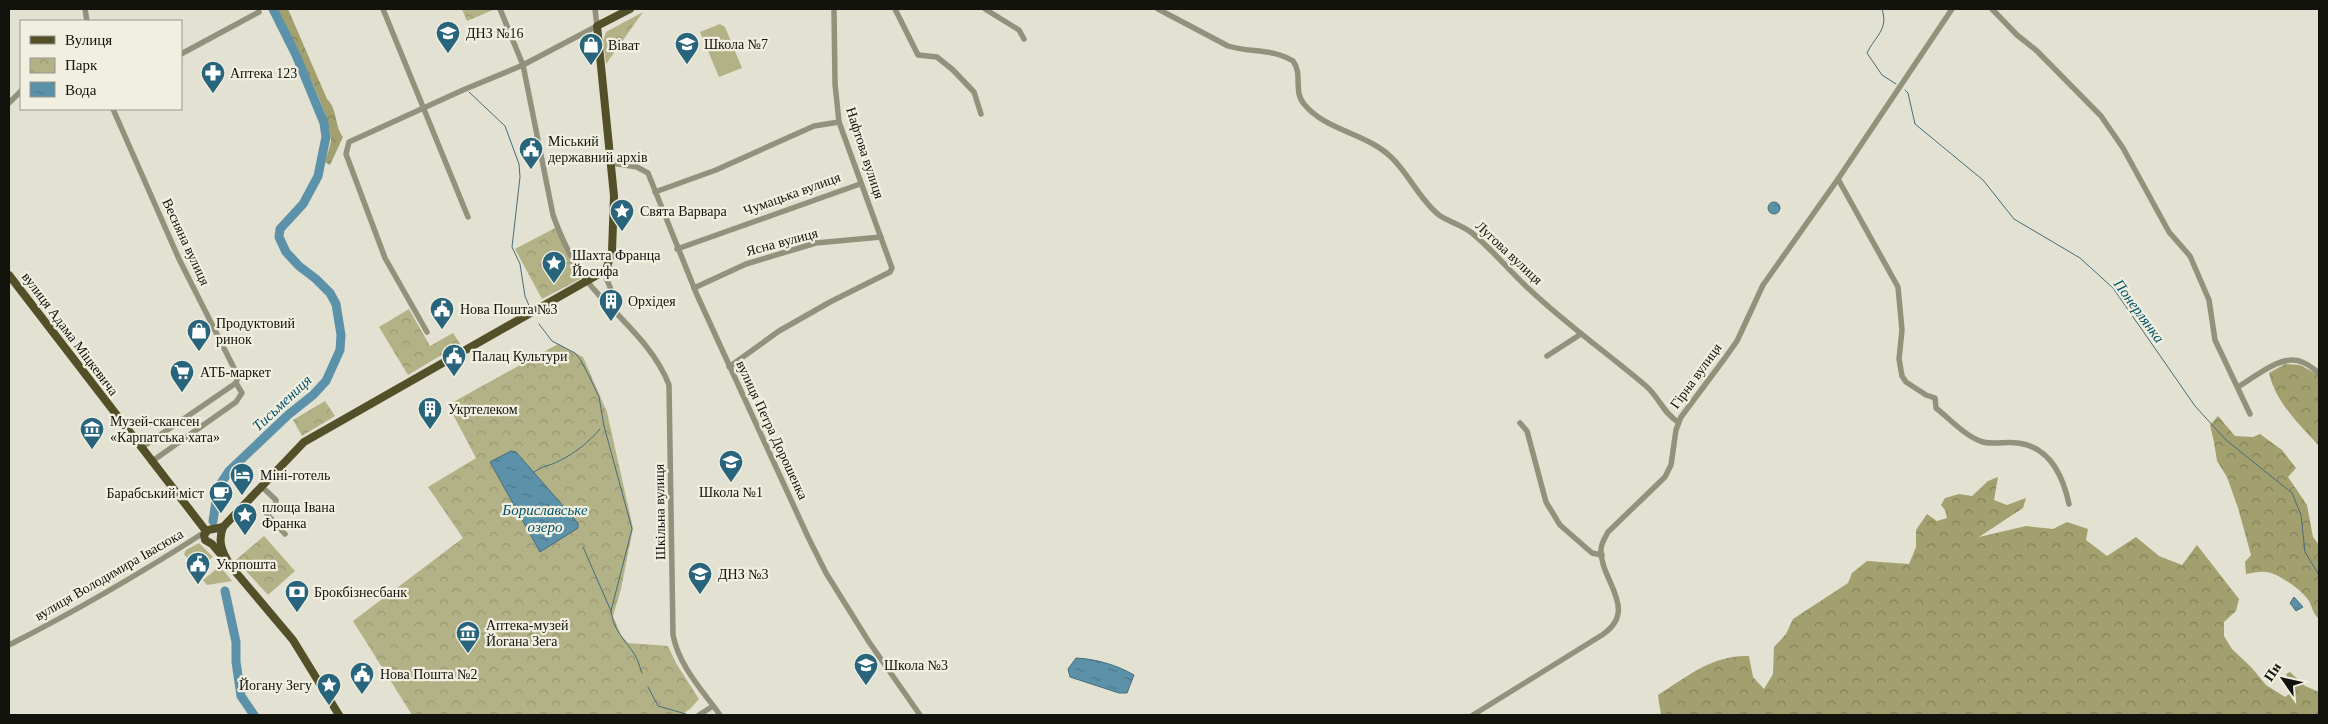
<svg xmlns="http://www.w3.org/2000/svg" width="2328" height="724" font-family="Georgia,serif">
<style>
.green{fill:#b3b186}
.forest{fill:url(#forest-crowns)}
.park{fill:url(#park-crowns)}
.water{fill:url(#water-ripples);stroke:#466c7a}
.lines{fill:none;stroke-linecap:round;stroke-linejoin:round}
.stream{stroke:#466c7a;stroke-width:1}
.river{stroke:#5c92a9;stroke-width:9}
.minor{stroke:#92917c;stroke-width:5.5}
.major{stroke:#535029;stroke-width:8}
.labels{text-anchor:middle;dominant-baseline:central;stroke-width:4.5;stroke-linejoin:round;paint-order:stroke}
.poi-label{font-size:14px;fill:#13130e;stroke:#f0efe0;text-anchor:start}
.street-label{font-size:14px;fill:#13130e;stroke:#f0efe0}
.water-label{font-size:15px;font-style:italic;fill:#04526b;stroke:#f0efe0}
</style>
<defs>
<pattern id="forest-crowns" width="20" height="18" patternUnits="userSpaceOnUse" patternTransform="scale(1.25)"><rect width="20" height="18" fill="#a3a06f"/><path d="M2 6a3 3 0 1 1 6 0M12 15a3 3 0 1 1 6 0" fill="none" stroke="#84815a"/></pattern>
<pattern id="park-crowns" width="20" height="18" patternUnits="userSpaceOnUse" patternTransform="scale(1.25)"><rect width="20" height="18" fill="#b3b186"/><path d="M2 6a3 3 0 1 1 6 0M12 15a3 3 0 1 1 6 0" fill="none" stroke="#999772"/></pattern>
<pattern id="water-ripples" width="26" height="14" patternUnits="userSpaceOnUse" patternTransform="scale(1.25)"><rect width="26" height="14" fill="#5c92a9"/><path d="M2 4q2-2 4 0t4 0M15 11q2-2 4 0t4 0" fill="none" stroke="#4b7688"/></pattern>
</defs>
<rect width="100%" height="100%" fill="#e3e2d2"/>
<g class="green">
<polygon points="720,24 725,27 742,68 719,77 700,32"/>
<polygon points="199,543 213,557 196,570 184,554 186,550"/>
<polygon points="220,566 232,581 207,585 203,580"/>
</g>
<g class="forest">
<path d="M276,9H288L327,99C338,110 334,125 343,137L330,165L325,162C327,155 330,147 331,140C332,115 289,34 276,9Z"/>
<path d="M2285,364L2300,365L2319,375V446C2299,424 2276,403 2269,373Z"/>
<path d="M2218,416L2235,436L2253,437L2260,434L2282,450L2296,468L2288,477L2307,505L2313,537L2319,545V619C2313,613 2313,610 2310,603C2306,593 2277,572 2266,572C2260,571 2253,573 2246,574L2245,562L2251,555L2238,508L2227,477L2217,461L2214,442L2210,425Z"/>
<path d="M1998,477L1994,500L2007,505L2026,498L2023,508L1979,537L2026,526L2053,529L2067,522L2088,529L2086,540L2107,556L2136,537L2159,556L2182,565L2197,545L2239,599L2236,611L2224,622V636L2232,649L2251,667L2266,685L2285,697L2292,692L2286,674L2290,672L2305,686L2319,692V715H1661L1658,695C1686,677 1714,654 1749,656L1753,677L1764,689L1773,674L1774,647L1786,634L1793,619L1848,583L1852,573L1867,561L1909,564L1916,547V530L1927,514L1937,521L1947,518L1945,510L1941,505L1945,498L1959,494L1972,496L1988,481Z"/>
</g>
<g class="park">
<polygon points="462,9 495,9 467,21"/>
<polygon points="643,12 606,64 603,41 606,32"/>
<polygon points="555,228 582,278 542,299 515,249"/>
<polygon points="409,309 430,346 453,333 460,344 408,375 379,327"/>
<polygon points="558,344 583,357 607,412 633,528 621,589 613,616 621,635 628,643 668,646 676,663 699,699 690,709 681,715 412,715 353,621 463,538 428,487 476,458 448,405"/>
<polygon points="325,401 335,416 302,436 293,420"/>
<polygon points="264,536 295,571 268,595 236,560"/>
</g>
<g class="water">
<circle cx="1774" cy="208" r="6"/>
<polygon points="511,451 516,452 578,523 578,528 540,552 490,462"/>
<polygon points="2294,597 2303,607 2296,611 2290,603"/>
<path d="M1076,658C1096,659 1117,665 1134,675L1127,693H1119L1070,677L1068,669Z"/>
</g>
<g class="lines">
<g class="stream">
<path d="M1882,9C1889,30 1875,36 1867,53L1882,75L1896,84"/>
<polyline points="1905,90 1908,93 1915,124 1983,180 2014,219 2080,258 2113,288 2195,406 2226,440 2292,493 2301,515 2305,552 2319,575"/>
<polyline points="469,92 505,126 519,164 520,177 512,247 520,264 525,296 530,308"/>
<polyline points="539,324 552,341 575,353 580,359 589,376 599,397 604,426 632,529 611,611"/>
<path d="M533,473C541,466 550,466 559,461C574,454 590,441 600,429"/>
<path d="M583,547L611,611C613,630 625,640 635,655C638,660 640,668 642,673"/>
<polyline points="648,687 658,706 686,714"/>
</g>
<g class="river">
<polyline points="213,521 218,488 229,471 288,415 313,395 326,381 340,350 341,335 336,304 330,293 316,279 299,266 286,252 279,237 280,229 303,204 318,176 326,137 324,123 296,55 273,9"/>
<polyline points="225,591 236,642 236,662 241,696 254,715"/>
</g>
<g class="minor">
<polyline points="85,9 87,21"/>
<polyline points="383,9 468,217"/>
<path d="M500,9L523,65L553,215C563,243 579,274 599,295C624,322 656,350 669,385L673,635C679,666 702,690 720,715"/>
<polyline points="895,9 918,55 937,57 953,70 974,92 981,114"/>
<polyline points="985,9 1019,30 1024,39"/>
<path d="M1158,9L1228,46C1250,53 1272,48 1293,61C1303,74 1293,91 1304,104C1326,131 1366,133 1391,157C1409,174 1419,199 1439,215C1449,222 1462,225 1472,233C1493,250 1509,271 1529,289C1566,324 1607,353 1646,386C1659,397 1663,413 1678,422"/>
<polyline points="1992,9 2017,35 2037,51 2101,116 2123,148 2169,232 2190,256 2209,300 2215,340 2250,414"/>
<polyline points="181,54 259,12"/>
<polyline points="9,103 21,91"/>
<polyline points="113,109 179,259 238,376 236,383 141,448"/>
<polyline points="612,163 637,167 648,173 697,295 808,537 826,573 869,642 920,715"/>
<path d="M1838,179L1898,287L1902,330L1899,359L1902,376L1906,382L1926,395L1935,398L1936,408C1950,419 1966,437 1983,442C1994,445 2007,441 2018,443C2050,447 2063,476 2069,504"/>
<polyline points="655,192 716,170 814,126 839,122"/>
<polyline points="677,249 860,184"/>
<polyline points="604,273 610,287 616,311"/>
<polyline points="694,288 746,264 816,243 881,237"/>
<polyline points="427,332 385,258 346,154 349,142 463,90 523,65 597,26 595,9"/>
<polyline points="1547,356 1581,334"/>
<polyline points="729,367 779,331 830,302 890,272 892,268 839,122 835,84 834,9"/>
<path d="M2238,387C2255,377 2282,353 2302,362C2308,364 2314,369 2319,373"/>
<polyline points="1520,423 1527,431 1546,502 1560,525 1592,553 1602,555"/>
<polyline points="151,462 236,402 242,393 236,383"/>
<polyline points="261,486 276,500 275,506 267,514 285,534"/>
<path d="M9,645C76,611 141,573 205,532"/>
<polyline points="699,715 713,706"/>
<path d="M1473,715L1602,635C1640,610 1600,580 1601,550C1601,543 1605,538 1608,532L1665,477L1671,465L1676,430L1681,417L1725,358L1737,341L1763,285L1838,179L1952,9"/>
</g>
<g class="major">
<polyline points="9,275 206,531"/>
<polyline points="223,527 208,530 204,535 205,540 212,544 293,640 339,715"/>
<path d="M229,563C221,550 218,541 223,527L304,442L606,270L612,251L614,196L597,26L630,9"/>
</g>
</g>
<defs>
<symbol id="school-pin" viewBox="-11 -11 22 30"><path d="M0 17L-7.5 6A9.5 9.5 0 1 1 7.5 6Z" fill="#28647c" stroke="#f0efe0"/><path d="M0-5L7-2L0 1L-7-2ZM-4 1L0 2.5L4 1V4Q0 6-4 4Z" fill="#fff"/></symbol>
<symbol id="shop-pin" viewBox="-11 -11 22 30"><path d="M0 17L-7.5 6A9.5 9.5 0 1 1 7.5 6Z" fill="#28647c" stroke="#f0efe0"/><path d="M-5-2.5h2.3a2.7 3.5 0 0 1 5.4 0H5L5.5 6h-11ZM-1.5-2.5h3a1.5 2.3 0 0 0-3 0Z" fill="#fff"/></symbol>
<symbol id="pharmacy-pin" viewBox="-11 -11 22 30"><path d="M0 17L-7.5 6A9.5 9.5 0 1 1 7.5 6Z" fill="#28647c" stroke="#f0efe0"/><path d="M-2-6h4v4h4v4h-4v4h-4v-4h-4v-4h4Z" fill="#fff"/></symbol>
<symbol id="civic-pin" viewBox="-11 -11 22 30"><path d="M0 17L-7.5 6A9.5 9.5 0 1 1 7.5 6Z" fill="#28647c" stroke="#f0efe0"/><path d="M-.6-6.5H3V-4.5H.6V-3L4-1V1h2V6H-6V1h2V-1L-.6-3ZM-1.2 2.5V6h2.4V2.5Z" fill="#fff"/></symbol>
<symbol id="sight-pin" viewBox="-11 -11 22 30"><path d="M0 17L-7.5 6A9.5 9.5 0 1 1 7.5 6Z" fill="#28647c" stroke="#f0efe0"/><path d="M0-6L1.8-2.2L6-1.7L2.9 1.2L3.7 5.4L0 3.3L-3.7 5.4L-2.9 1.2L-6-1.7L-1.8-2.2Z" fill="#fff"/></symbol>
<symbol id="building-pin" viewBox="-11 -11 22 30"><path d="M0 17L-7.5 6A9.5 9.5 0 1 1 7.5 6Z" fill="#28647c" stroke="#f0efe0"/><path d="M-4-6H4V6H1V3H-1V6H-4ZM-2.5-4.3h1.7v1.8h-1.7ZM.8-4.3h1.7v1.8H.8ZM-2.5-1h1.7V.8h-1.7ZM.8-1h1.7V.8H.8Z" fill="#fff"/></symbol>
<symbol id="supermarket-pin" viewBox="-11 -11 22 30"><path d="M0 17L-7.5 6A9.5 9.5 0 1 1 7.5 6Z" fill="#28647c" stroke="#f0efe0"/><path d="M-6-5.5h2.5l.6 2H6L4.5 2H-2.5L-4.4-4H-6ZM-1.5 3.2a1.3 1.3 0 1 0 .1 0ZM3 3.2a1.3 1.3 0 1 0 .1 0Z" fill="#fff"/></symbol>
<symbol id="museum-pin" viewBox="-11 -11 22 30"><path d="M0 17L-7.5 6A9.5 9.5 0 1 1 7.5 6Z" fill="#28647c" stroke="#f0efe0"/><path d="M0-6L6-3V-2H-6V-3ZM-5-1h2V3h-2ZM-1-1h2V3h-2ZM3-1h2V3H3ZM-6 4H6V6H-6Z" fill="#fff"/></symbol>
<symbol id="hotel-pin" viewBox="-11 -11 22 30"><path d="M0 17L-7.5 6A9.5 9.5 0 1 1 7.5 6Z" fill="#28647c" stroke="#f0efe0"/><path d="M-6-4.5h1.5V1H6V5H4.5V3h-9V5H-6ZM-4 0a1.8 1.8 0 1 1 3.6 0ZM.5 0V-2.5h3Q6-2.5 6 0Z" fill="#fff"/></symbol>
<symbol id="cafe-pin" viewBox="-11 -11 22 30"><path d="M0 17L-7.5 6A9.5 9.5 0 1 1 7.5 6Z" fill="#28647c" stroke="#f0efe0"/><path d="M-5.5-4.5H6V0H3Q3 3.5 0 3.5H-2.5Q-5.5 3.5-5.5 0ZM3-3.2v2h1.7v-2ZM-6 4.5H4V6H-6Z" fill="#fff"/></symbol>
<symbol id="bank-pin" viewBox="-11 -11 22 30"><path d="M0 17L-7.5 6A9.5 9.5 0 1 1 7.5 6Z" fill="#28647c" stroke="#f0efe0"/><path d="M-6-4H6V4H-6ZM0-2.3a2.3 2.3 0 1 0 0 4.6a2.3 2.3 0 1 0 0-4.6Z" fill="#fff"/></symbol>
</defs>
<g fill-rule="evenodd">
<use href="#school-pin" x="434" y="19" width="28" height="38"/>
<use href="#school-pin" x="673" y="30" width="28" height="38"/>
<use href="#shop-pin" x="577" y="31" width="28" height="38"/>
<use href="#pharmacy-pin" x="199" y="59" width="28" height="38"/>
<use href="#civic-pin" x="517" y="135" width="28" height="38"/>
<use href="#sight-pin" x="608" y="197" width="28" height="38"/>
<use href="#sight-pin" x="540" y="249" width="28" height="38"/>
<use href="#building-pin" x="597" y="287" width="28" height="38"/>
<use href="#civic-pin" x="428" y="295" width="28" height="38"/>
<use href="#shop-pin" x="185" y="317" width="28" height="38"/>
<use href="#civic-pin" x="440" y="342" width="28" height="38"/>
<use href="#supermarket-pin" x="168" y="358" width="28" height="38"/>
<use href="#building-pin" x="416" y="395" width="28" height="38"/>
<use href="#museum-pin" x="78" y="415" width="28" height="38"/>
<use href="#school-pin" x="717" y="448" width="28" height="38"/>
<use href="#hotel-pin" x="228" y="461" width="28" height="38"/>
<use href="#cafe-pin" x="207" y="479" width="28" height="38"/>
<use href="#sight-pin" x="231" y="501" width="28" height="38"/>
<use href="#civic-pin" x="184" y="550" width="28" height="38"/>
<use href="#school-pin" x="686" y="560" width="28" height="38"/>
<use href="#bank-pin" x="283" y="578" width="28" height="38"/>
<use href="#museum-pin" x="454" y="619" width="28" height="38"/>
<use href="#school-pin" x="852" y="651" width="28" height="38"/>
<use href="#civic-pin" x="348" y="660" width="28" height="38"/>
<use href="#sight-pin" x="315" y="671" width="28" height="38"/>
</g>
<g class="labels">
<g class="poi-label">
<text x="466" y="33">ДНЗ №16</text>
<text x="704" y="44">Школа №7</text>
<text x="608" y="45">Віват</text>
<text x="230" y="73">Аптека 123</text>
<text x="548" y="141">Міський<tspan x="548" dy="16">державний архів</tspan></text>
<text x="640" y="211">Свята Варвара</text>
<text x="572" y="255">Шахта Франца<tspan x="572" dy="16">Йосифа</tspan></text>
<text x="628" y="301">Орхідея</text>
<text x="460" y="309">Нова Пошта №3</text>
<text x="216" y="323">Продуктовий<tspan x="216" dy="16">ринок</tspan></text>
<text x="472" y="356">Палац Культури</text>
<text x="200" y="372">АТБ-маркет</text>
<text x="448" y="409">Укртелеком</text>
<text x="110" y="421">Музей-скансен<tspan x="110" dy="16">«Карпатська хата»</tspan></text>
<text x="260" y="475">Міні-готель</text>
<text x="731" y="492" text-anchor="middle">Школа №1</text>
<text x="204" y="493" text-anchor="end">Барабський міст</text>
<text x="262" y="507">площа Івана<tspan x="262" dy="16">Франка</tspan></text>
<text x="216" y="564">Укрпошта</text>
<text x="718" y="574">ДНЗ №3</text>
<text x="314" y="592">Брокбізнесбанк</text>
<text x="486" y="625">Аптека-музей<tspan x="486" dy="16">Йогана Зега</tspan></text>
<text x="884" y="665">Школа №3</text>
<text x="380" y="674">Нова Пошта №2</text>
<text x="312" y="685" text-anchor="end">Йогану Зегу</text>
</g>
<g class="street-label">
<text transform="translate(865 153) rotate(72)">Нафтова вулиця</text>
<text transform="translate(792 194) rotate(-20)">Чумацька вулиця</text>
<text transform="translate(186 242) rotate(65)">Весняна вулиця</text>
<text transform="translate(782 242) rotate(-15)">Ясна вулиця</text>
<text transform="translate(1509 253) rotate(43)">Лугова вулиця</text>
<text transform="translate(70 334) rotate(53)">вулиця Адама Міцкевича</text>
<text transform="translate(1696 376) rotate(-54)">Гірна вулиця</text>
<text transform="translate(772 430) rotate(65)">вулиця Петра Дорошенка</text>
<text transform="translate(660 512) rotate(-91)">Шкільна вулиця</text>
<text transform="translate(109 575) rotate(-30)">вулиця Володимира Івасюка</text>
</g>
<g class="water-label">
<text transform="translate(2139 311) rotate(54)">Понерлянка</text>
<text transform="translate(282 403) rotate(-43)">Тисьмениця</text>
<text x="545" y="510">Бориславське<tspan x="545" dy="17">озеро</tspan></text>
</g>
</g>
<rect width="2328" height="724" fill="none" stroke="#13130e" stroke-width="20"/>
<rect x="20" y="20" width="162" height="90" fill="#f0efe0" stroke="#98978c"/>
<rect x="30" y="36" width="25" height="8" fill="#535029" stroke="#98978c"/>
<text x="65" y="45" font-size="15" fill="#13130e">Вулиця</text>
<rect x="30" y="58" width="25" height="15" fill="url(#park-crowns)" stroke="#98978c"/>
<text x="65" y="70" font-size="15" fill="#13130e">Парк</text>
<rect x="30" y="82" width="25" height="15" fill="url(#water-ripples)" stroke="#98978c"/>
<text x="65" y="95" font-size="15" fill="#13130e">Вода</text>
<g transform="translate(2283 679) rotate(304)" stroke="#f0efe0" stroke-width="4" paint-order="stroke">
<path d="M0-4L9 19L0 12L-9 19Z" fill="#13130e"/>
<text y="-8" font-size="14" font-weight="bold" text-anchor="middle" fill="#13130e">Пн</text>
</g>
</svg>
